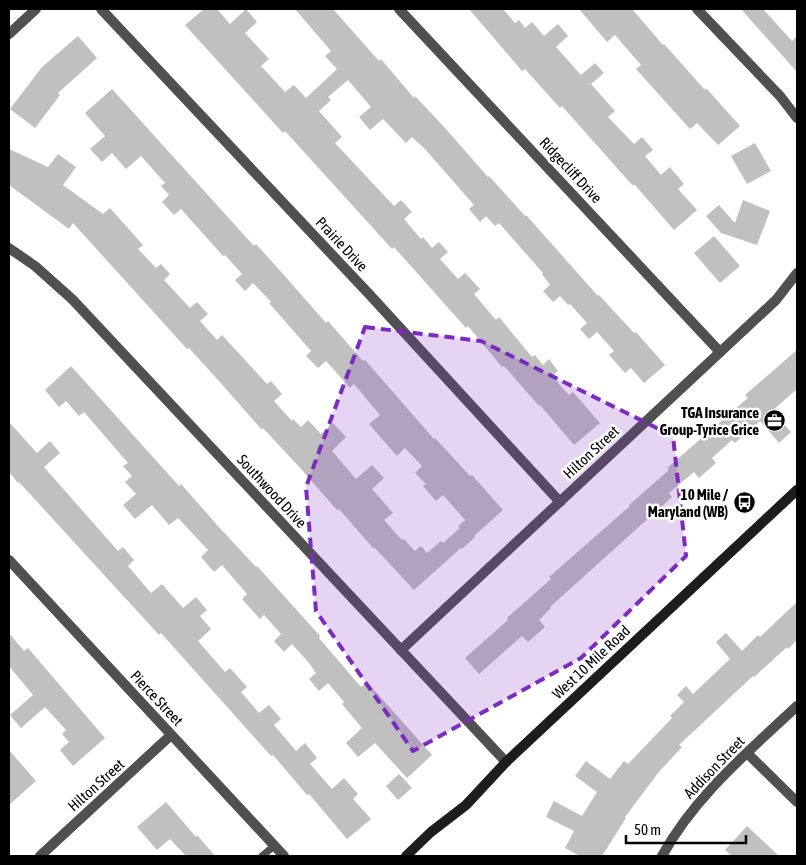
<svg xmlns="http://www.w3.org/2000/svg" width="806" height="865" font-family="'Asap Condensed',sans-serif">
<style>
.building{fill:#c0c0c0}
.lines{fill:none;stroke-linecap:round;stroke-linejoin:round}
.lane{stroke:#505050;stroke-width:7}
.street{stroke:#505050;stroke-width:10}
.secondary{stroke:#1d1d1d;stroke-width:10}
.marked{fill:#7b2cbf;fill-opacity:0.2;stroke:#7b2cbf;stroke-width:4;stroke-dasharray:10 6;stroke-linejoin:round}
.labels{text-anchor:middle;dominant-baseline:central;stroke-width:5;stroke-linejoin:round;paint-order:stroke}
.street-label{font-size:15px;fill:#000;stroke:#fff}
.poi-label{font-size:15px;font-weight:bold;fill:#000;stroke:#fff;text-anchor:end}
</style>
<rect width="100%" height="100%" fill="#fff"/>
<g class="building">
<polygon points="204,9 217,9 230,24 246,9 257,22 245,33 269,59 261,66 285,92 294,85 306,98 337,69 325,56 331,51 295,9 333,9 379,61 381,59 414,98 415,96 445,128 488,177 489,176 525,216 526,215 598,296 599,295 634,333 636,332 665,365 644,383 631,368 625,373 609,355 614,351 597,332 589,339 580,329 587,323 570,304 568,305 560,296 553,302 543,291 550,285 542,274 543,273 499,223 495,226 486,216 480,222 469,209 474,205 424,148 412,137 406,143 383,119 370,130 359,117 371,107 348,80 328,97 331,100 319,111 342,137 335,143 394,206 401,200 412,212 404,219 421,239 423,237 432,248 439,242 448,252 440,259 458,279 465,273 480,289 474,294 496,320 499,317 532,357 535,355 543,365 549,359 558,371 552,376 569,395 573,392 600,423 574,445 540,405 539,406 504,366 502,367 468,326 466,328 394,247 392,249 285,131 283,133 185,25"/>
<polygon points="469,9 503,9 515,23 519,20 525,28 532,22 544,36 558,24 568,36 556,47 581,75 595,63 604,73 591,84 615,111 608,117 634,144 642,137 653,150 645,156 661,175 670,167 684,184 678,189 697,210 674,230 634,184 633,186 562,106 560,108 525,69 522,71"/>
<polygon points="579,9 632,9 663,45 664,44 705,90 706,88 740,126 718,145 697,123 690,129 636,69 641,65 615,35 607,42"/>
<polygon points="741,9 763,9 792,41 797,36 797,72"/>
<polygon points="78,36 97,58 58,93 60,95 35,128 10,109 42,67"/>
<polygon points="112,89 254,246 256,244 283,274 326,323 328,321 363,361 365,360 434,439 435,438 470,476 472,475 503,510 474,536 475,537 462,549 461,548 414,590 375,548 374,549 339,509 337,510 301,469 263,428 262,430 227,390 189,348 187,349 73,223 69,229 9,185 9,149 48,167 58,154 76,167 63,185 103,214 110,208 143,245 138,249 156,268 161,264 170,274 164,280 190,308 197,302 208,314 200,321 217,340 222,335 267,384 271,381 282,394 274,401 292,421 293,419 301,427 308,420 321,434 333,423 346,437 332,451 356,479 372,465 384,478 372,489 393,513 384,520 402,540 404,539 415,551 421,546 427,553 441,541 443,543 460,528 458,526 465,520 443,495 436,501 423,486 426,484 415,473 422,466 405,448 397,456 369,424 380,415 354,384 350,388 326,361 318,368 306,356 311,351 269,303 271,302 253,283 245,291 235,280 242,274 225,255 223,256 181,209 174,215 162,202 169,195 161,186 165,183 141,156 126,169 112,153 102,162 90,149 105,136 85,113"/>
<polygon points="755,143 771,171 747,184 731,156"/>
<polygon points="743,200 770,211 757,245 721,233 706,216 719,205 735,223"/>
<polygon points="714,236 740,266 720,283 694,253"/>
<polygon points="797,350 797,389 772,411 791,432 779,443 760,421 735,443 732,440 712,458 716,463 699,478 694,472 669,493 672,497 550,607 551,608 539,620 545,627 528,642 522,636 479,674 465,658 508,620 507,618 551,579 549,577 630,506 629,505 669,470 667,468 748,398 745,395"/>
<polygon points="71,366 179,486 181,484 218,526 256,567 257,566 320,636 319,638 361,687 367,682 432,755 407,778 375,743 358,757 346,743 362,728 342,704 344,702 328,683 319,691 309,679 316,673 309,663 292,644 284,652 274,641 281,634 264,615 260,619 242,599 247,594 222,565 214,572 201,557 208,550 178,518 169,525 152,505 135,519 123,505 136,494 125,482 132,476 123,466 128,463 84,412 79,416 66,401 59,407 45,390"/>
<polygon points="9,422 37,453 50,441 60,453 44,467 118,551 123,547 134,560 128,566 151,593 162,584 183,608 196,597 207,610 200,616 211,629 198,641 225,672 230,668 247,687 241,692 259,713 269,705 281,719 274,725 296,751 305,743 317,758 310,764 332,789 344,778 358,794 353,799 371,819 347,839 309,794 307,795 273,755 271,756 161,633 159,635 19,482 18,483 9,472"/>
<polygon points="797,602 797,640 788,649 787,647 754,677 753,676 679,745 682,747 658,773 625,817 626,818 602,856 580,856 565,848 574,831 546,817 554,801 582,816 597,792 575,776 586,761 610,779 624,761 628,764 672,718 670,716 684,702 677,695 686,686 693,694 730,659 716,642 726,633 742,651 758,635 760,637"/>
<polygon points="9,633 24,651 28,648 105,738 73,766 60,750 69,742 62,734 66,730 45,707 21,728 10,715 33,695 9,666"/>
<polygon points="9,750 36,781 9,805"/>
<polygon points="399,774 412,788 398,800 386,786"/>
<polygon points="166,802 196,837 197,835 215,856 186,856 170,839 157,850 137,827"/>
<polygon points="747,826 779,856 732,856 725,850"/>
</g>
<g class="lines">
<polyline class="lane" points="262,856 274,846"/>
<g class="street">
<polyline points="101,9 369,294 560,502"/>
<polyline points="399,9 720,352"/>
<polyline points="697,9 780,96 797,118"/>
<polyline points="9,34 36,9"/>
<polyline points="9,248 35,266 72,299 506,762"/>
<polyline points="9,560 284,856"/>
<polyline points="401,650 776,300 797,273"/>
<polyline points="747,753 797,802"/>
<polyline points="40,856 171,735"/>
<path d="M662,856C695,796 748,752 797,706"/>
</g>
<polyline class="secondary" points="406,856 431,832 466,805 506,762 797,490"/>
</g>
<path class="marked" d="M365,327L481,341L673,436L686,556L581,658L413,751L316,611L306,487Z"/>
<defs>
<symbol id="office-disc" viewBox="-11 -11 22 22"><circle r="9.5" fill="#000" stroke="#fff"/><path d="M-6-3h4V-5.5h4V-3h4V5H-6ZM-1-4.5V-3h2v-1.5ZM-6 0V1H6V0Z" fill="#fff"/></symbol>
<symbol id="bus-disc" viewBox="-11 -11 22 22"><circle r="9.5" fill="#000" stroke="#fff"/><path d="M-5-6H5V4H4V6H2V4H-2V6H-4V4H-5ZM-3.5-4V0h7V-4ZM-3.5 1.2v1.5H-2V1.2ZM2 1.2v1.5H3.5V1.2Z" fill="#fff"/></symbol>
</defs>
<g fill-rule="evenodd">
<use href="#office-disc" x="762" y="408" width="25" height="25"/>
<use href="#bus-disc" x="732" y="490" width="25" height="25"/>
</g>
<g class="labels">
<g class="street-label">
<text transform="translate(571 170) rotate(47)">Ridgecliff Drive</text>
<text transform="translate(342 244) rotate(47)">Prairie Drive</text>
<text transform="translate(591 452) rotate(-43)">Hilton Street</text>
<text transform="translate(272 491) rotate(47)">Southwood Drive</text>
<text transform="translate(591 662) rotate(-43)">West 10 Mile Road</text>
<text transform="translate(157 698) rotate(47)">Pierce Street</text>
<text transform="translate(714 767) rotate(-46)">Addison Street</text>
<text transform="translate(96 785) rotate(-42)">Hilton Street</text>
</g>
<g class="poi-label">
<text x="759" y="412">TGA Insurance<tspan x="759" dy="17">Group-Tyrice Grice</tspan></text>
<text x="728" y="494">10 Mile /<tspan x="728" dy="17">Maryland (WB)</tspan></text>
</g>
</g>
<rect width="806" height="865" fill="none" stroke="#000000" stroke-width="20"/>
<path d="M626 835v8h120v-8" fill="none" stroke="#000000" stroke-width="2.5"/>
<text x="634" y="835" font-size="15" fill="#000000" stroke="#ffffff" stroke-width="4" paint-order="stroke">50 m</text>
</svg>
